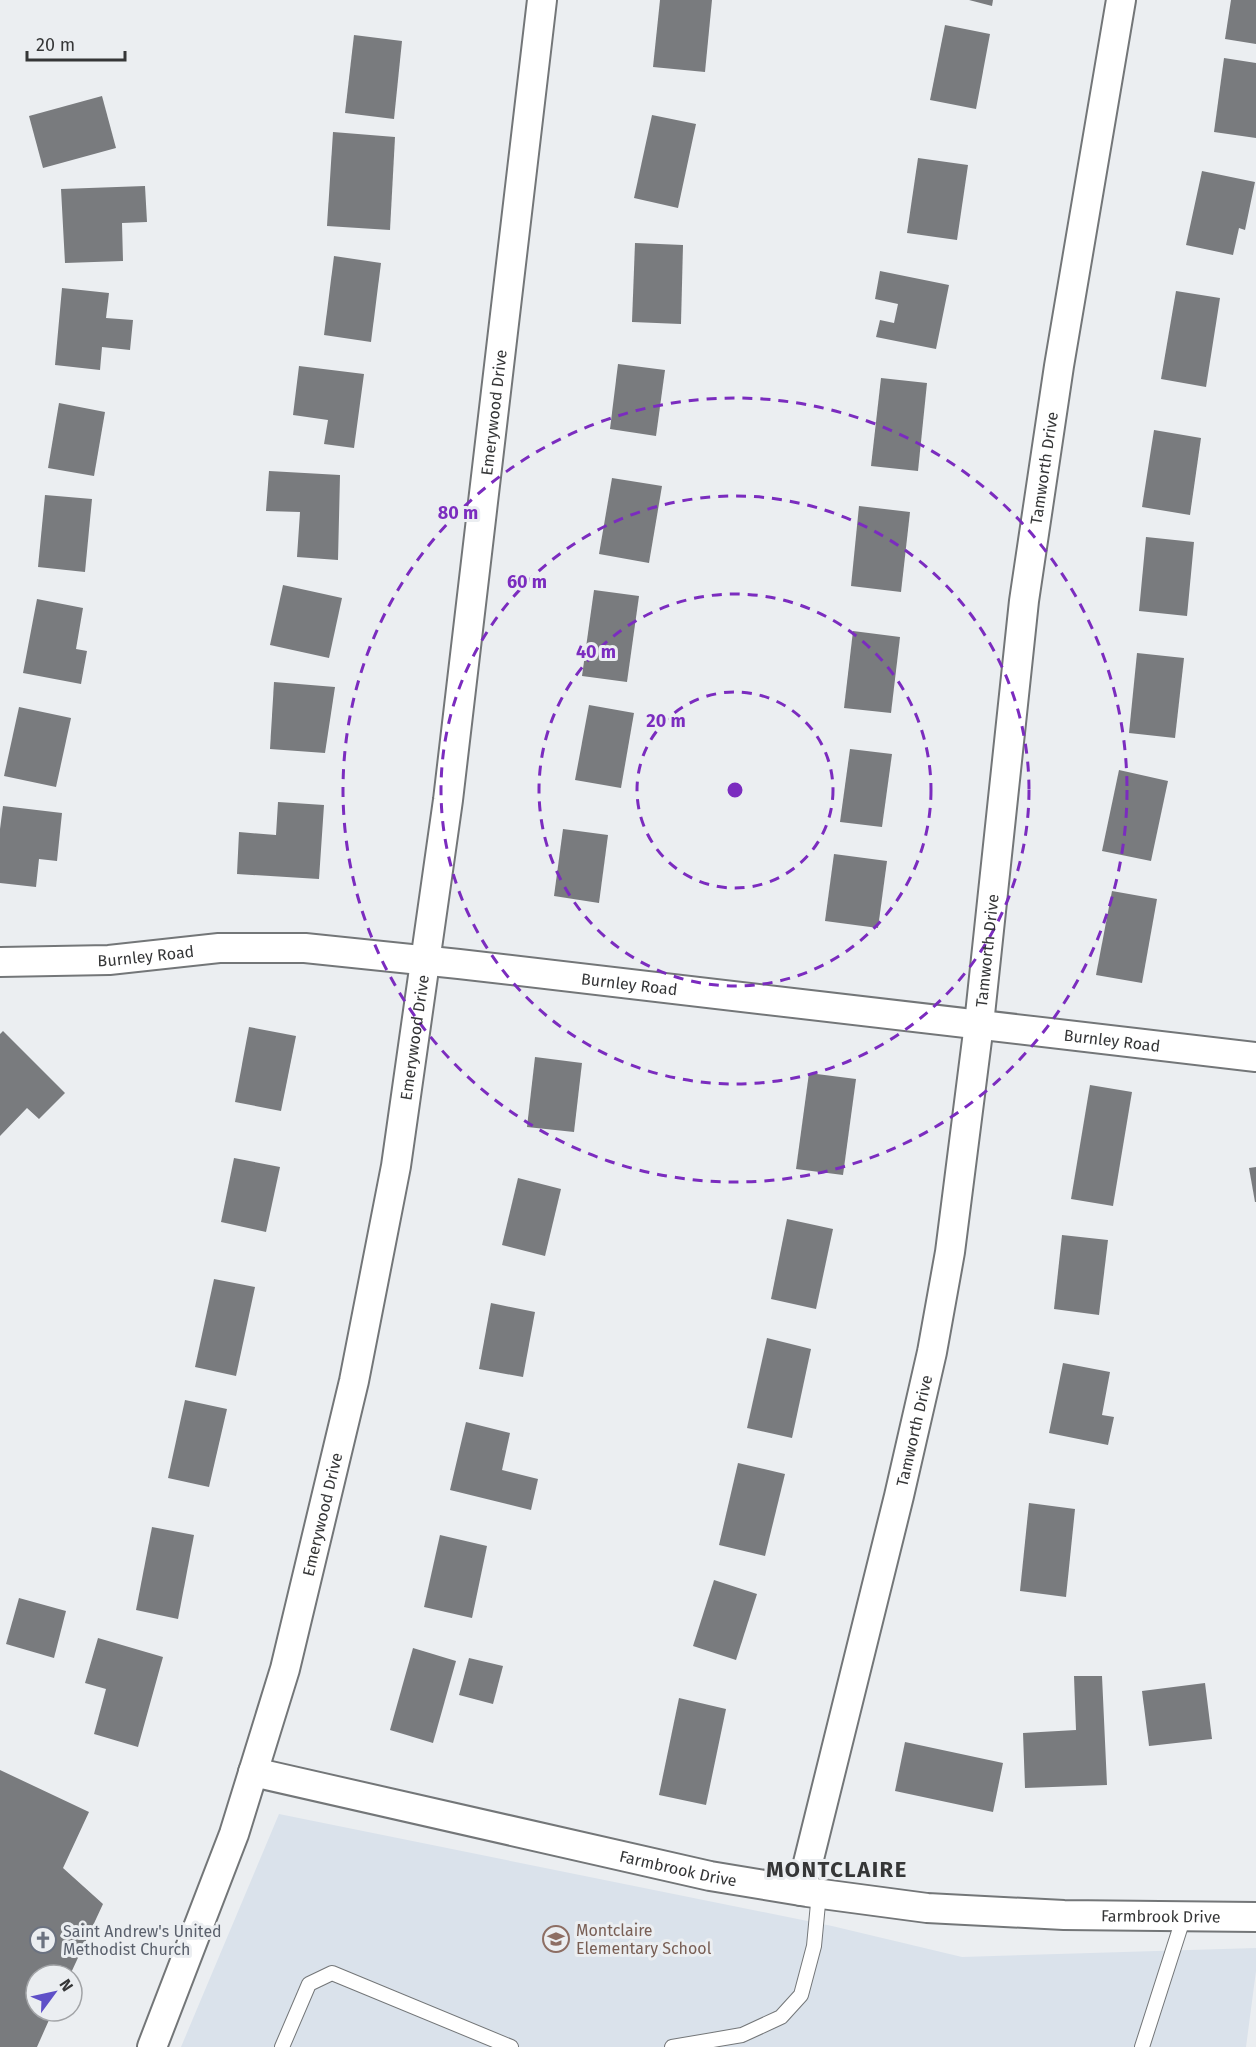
<svg xmlns="http://www.w3.org/2000/svg" width="1256" height="2047" font-family="'Fira Sans',sans-serif">
<style>
.built{fill:#dae2eb}
.building{fill:#797b7e}
.lines{fill:none;stroke-linecap:round;stroke-linejoin:round}
.lane-casing{stroke:#737678;stroke-width:16}
.street-casing{stroke:#737678;stroke-width:32}
.lane{stroke:#fff;stroke-width:14}
.street{stroke:#fff;stroke-width:28}
.ring{fill:none;stroke:#7b2cbf;stroke-width:3;stroke-dasharray:10 8}
.labels{text-anchor:middle;dominant-baseline:central;stroke-width:6;stroke-linejoin:round;paint-order:stroke}
.street-label{font-size:16px;fill:#353637;stroke:#ebeef1}
.education-label{font-size:16px;fill:#785e54;stroke:#ebeef1;text-anchor:start}
.worship-label{font-size:16px;fill:#5b616d;stroke:#ebeef1;text-anchor:start}
.district-label{font-size:22px;font-weight:bold;letter-spacing:1.5px;fill:#353637;stroke:#ebeef1}
.centre{fill:#7b2cbf;stroke:#ebeef1;stroke-width:3}
.ring-label{font-size:18px;text-anchor:middle;font-weight:bold;fill:#7b2cbf;stroke:#ebeef1;stroke-width:6;stroke-linejoin:round;paint-order:stroke}
</style>
<rect width="100%" height="100%" fill="#ebeef1"/>
<polygon class="built" points="279,1814 832,1926 962,1957 1256,1948 1256,1971 1246,2047 181,2047"/>
<g class="building">
<polygon points="660,0 712,0 705,72 653,67"/>
<polygon points="969,0 993,0 992,6"/>
<polygon points="1231,0 1256,0 1256,44 1225,39"/>
<polygon points="945,25 990,34 976,109 930,100"/>
<polygon points="354,35 402,41 394,119 345,113"/>
<polygon points="1224,58 1256,63 1256,138 1214,132"/>
<polygon points="102,96 116,148 43,168 29,116"/>
<polygon points="652,115 696,124 678,208 634,198"/>
<polygon points="333,132 395,137 390,230 327,226"/>
<polygon points="918,158 968,165 957,240 907,233"/>
<polygon points="1202,171 1255,182 1245,230 1239,228 1233,255 1186,245"/>
<polygon points="145,186 147,222 122,223 123,261 65,263 61,189"/>
<polygon points="635,243 683,245 681,324 632,322"/>
<polygon points="334,256 381,263 371,342 324,335"/>
<polygon points="880,271 949,285 936,349 876,337 880,320 894,323 898,304 875,299"/>
<polygon points="62,288 109,293 106,318 133,320 130,350 102,347 100,370 55,365"/>
<polygon points="1176,291 1220,298 1206,387 1161,379"/>
<polygon points="618,364 665,370 656,436 610,429"/>
<polygon points="299,366 364,374 354,448 324,444 328,420 293,415"/>
<polygon points="881,378 927,383 918,471 871,466"/>
<polygon points="59,403 105,412 94,476 48,468"/>
<polygon points="1154,430 1201,438 1190,515 1142,507"/>
<polygon points="269,471 340,475 338,560 297,557 300,512 266,511"/>
<polygon points="612,478 662,486 649,563 599,554"/>
<polygon points="45,495 92,499 85,572 38,567"/>
<polygon points="859,506 910,512 901,592 851,586"/>
<polygon points="1146,537 1194,542 1187,616 1139,611"/>
<polygon points="283,585 342,598 329,658 270,645"/>
<polygon points="594,590 639,596 627,682 582,676"/>
<polygon points="37,599 83,608 76,649 87,651 81,684 23,673"/>
<polygon points="853,631 900,637 891,713 844,708"/>
<polygon points="1137,653 1184,658 1175,738 1129,733"/>
<polygon points="274,682 335,687 325,753 270,749"/>
<polygon points="589,705 634,713 621,788 575,780"/>
<polygon points="19,707 71,718 56,787 4,776"/>
<polygon points="850,749 892,754 882,827 840,822"/>
<polygon points="1119,770 1168,781 1151,861 1102,851"/>
<polygon points="278,802 324,805 319,879 237,874 239,832 276,835"/>
<polygon points="3,806 62,813 57,861 39,859 36,887 0,883 0,829"/>
<polygon points="563,829 608,835 599,903 554,896"/>
<polygon points="834,854 887,861 878,928 825,921"/>
<polygon points="1112,891 1157,899 1142,983 1096,975"/>
<polygon points="249,1027 296,1036 281,1111 235,1102"/>
<polygon points="3,1031 65,1093 39,1119 27,1108 0,1136 0,1034"/>
<polygon points="535,1057 582,1063 574,1132 527,1127"/>
<polygon points="809,1073 856,1079 843,1175 796,1169"/>
<polygon points="1090,1085 1132,1092 1113,1206 1071,1199"/>
<polygon points="234,1158 280,1167 266,1232 221,1222"/>
<polygon points="1256,1167 1256,1202 1255,1202 1249,1168"/>
<polygon points="518,1178 561,1189 545,1256 502,1245"/>
<polygon points="787,1219 833,1229 816,1309 771,1299"/>
<polygon points="1062,1235 1108,1240 1099,1315 1054,1309"/>
<polygon points="214,1279 255,1287 236,1376 195,1367"/>
<polygon points="491,1303 535,1312 523,1377 479,1369"/>
<polygon points="767,1338 811,1349 792,1438 747,1428"/>
<polygon points="1063,1363 1110,1372 1102,1415 1114,1417 1108,1445 1049,1433"/>
<polygon points="185,1400 227,1409 209,1487 168,1478"/>
<polygon points="466,1422 510,1433 502,1470 538,1479 531,1510 450,1490"/>
<polygon points="738,1463 785,1474 765,1556 719,1545"/>
<polygon points="1029,1503 1075,1509 1066,1597 1020,1591"/>
<polygon points="152,1527 194,1535 178,1619 136,1610"/>
<polygon points="440,1535 487,1546 472,1618 424,1607"/>
<polygon points="714,1580 757,1594 736,1660 693,1646"/>
<polygon points="19,1598 66,1611 54,1658 6,1644"/>
<polygon points="98,1638 163,1657 138,1747 94,1734 106,1689 85,1683"/>
<polygon points="413,1648 456,1661 433,1743 390,1730"/>
<polygon points="469,1658 503,1666 493,1704 459,1695"/>
<polygon points="1074,1676 1102,1676 1107,1785 1025,1788 1023,1733 1076,1730"/>
<polygon points="1205,1683 1212,1739 1149,1746 1142,1691"/>
<polygon points="679,1698 726,1709 706,1805 659,1795"/>
<polygon points="905,1742 1003,1763 993,1812 895,1791"/>
<polygon points="0,1770 89,1812 63,1868 103,1904 70,1975 36,1975 36,2011 53,2011 37,2047 0,2047"/>
</g>
<g class="lines">
<defs>
<g id="lane">
<polyline points="282,2047 309,1984 332,1973 511,2047"/>
<polyline points="672,2047 742,2035 781,2017 801,1995 814,1946 819,1893"/>
<polyline points="1142,2047 1184,1916"/>
</g>
<g id="street">
<path id="s1" d="M0,962L109,960L219,948H305L459,964L1256,1057"/>
<path id="s2" d="M253,1772L710,1876L807,1892L927,1908L1064,1915L1256,1917"/>
<path id="s3" d="M801,1891L899,1496L932,1352L950,1252L979,1024L1024,601L1059,366L1121,0"/>
<path id="s4" d="M152,2047L234,1834L285,1669L354,1381L396,1166L448,800L542,0"/>
</g>
</defs>
<use href="#lane" class="lane-casing"/>
<use href="#street" class="street-casing"/>
<use href="#lane" class="lane"/>
<use href="#street" class="street"/>
</g>
<g class="ring">
<circle cx="735" cy="790" r="98"/>
<circle cx="735" cy="790" r="196"/>
<circle cx="735" cy="790" r="294"/>
<circle cx="735" cy="790" r="392"/>
</g>
<defs>
<symbol id="school-ring" viewBox="-11 -11 22 22"><circle r="9.5" fill="#ebeef1" stroke="#8d6e63" stroke-width="1.5"/><path d="M0-5L7-2L0 1L-7-2ZM-4 1L0 2.5L4 1V4Q0 6-4 4Z" fill="#8d6e63"/></symbol>
<symbol id="church-ring" viewBox="-11 -11 22 22"><circle r="9.5" fill="#ebeef1" stroke="#6b7280" stroke-width="1.5"/><path d="M-1.2-6h2.4v3.5h3.3v2.4h-3.3V6h-2.4V-.1h-3.3v-2.4h3.3Z" fill="#6b7280"/></symbol>
</defs>
<g fill-rule="evenodd">
<use href="#school-ring" x="541" y="1924" width="30" height="30"/>
<use href="#church-ring" x="28" y="1925" width="30" height="30"/>
</g>
<g class="labels">
<g class="street-label">
<text stroke="none"><textPath href="#s4" startOffset="1676">Emerywood Drive</textPath></text>
<text stroke="none"><textPath href="#s3" startOffset="1446">Tamworth Drive</textPath></text>
<text stroke="none"><textPath href="#s3" startOffset="960">Tamworth Drive</textPath></text>
<text stroke="none"><textPath href="#s1" startOffset="146">Burnley Road</textPath></text>
<text stroke="none"><textPath href="#s1" startOffset="632">Burnley Road</textPath></text>
<text stroke="none"><textPath href="#s4" startOffset="1046">Emerywood Drive</textPath></text>
<text stroke="none"><textPath href="#s1" startOffset="1118">Burnley Road</textPath></text>
<text stroke="none"><textPath href="#s3" startOffset="474">Tamworth Drive</textPath></text>
<text stroke="none"><textPath href="#s4" startOffset="560">Emerywood Drive</textPath></text>
<text stroke="none"><textPath href="#s2" startOffset="436">Farmbrook Drive</textPath></text>
<text stroke="none"><textPath href="#s2" startOffset="922">Farmbrook Drive</textPath></text>
</g>
<g class="education-label">
<text x="576" y="1930">Montclaire<tspan x="576" dy="18">Elementary School</tspan></text>
</g>
<g class="worship-label">
<text x="63" y="1931">Saint Andrew's United<tspan x="63" dy="18">Methodist Church</tspan></text>
</g>
<g class="district-label">
<text x="837" y="1869">MONTCLAIRE</text>
</g>
</g>
<circle cx="735" cy="790" r="9" class="centre"/>
<g class="ring-label">
<text x="458" y="519">80 m</text>
<text x="527" y="588">60 m</text>
<text x="596" y="658">40 m</text>
<text x="666" y="727">20 m</text>
</g>
<g transform="translate(54 1993) rotate(57)"><circle r="28" fill="#ebeef1" stroke="#a2a4a7" stroke-width="1.5"/>
<path d="M0-4.5L10 22L0 15L-10 22Z" fill="#5f50c8"/>
<text y="-9" font-size="16" font-weight="bold" text-anchor="middle" fill="#353637">N</text>
</g>
<path d="M27 51v9h98v-9" fill="none" stroke="#353637" stroke-width="3"/>
<text x="36" y="51" font-size="18" fill="#353637" stroke="#ebeef1" stroke-width="4.5" paint-order="stroke">20 m</text>
</svg>
